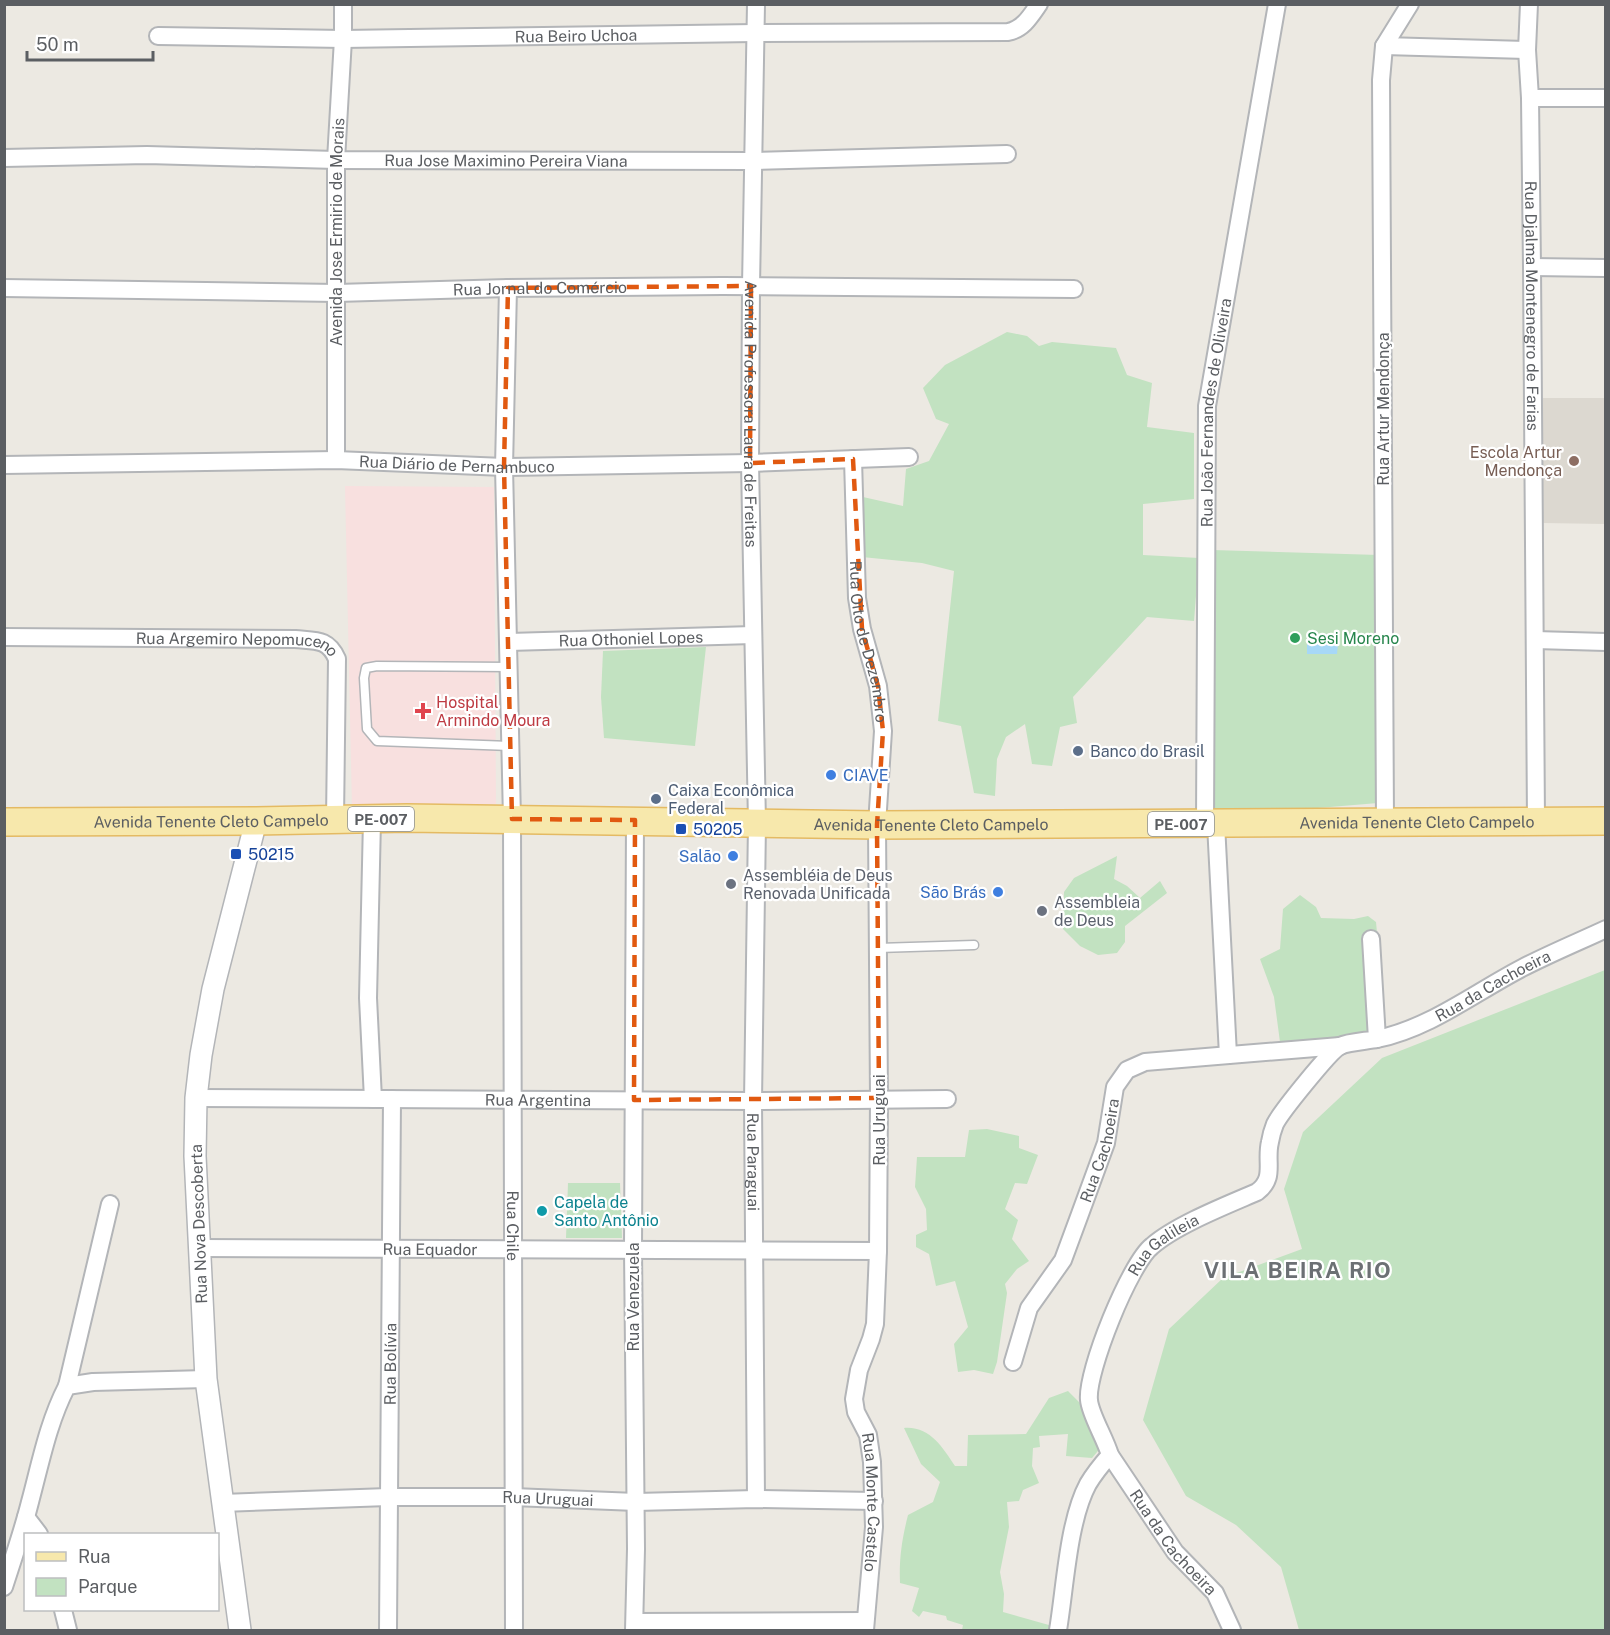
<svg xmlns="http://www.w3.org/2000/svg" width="1610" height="1635" font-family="'Public Sans',sans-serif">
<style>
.education{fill:#dcd8d0}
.medical{fill:#f8e0df}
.green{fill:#c2e2c1}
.water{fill:#a7d8f7}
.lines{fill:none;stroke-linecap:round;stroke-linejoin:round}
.service-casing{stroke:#b3b5b8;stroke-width:11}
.minor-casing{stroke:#b3b5b8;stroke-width:20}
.tertiary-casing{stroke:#b3b5b8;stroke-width:24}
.primary-casing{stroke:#e4ba63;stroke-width:30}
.service{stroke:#fff;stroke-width:8}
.minor{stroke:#fff;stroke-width:16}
.tertiary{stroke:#fff;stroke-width:21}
.primary{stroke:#f7e8ac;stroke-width:27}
.marked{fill:none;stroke:#e15910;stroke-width:4.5;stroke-dasharray:12 8;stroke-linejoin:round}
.education-dot{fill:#8d6e63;stroke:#fff;stroke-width:2}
.leisure-dot{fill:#2e9e5b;stroke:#fff;stroke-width:2}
.health-dot{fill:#e0444e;stroke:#fff;stroke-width:2}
.service-dot{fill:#5c6f8a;stroke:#fff;stroke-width:2}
.shop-dot{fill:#3f7fe0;stroke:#fff;stroke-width:2}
.transit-dot{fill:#1a4fb4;stroke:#fff;stroke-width:2}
.worship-dot{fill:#6b7280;stroke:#fff;stroke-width:2}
.culture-dot{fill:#0f9aa8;stroke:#fff;stroke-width:2}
.labels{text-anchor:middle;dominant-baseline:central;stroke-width:4.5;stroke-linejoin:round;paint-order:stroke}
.shield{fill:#fff;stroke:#8c8e91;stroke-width:1.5}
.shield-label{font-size:15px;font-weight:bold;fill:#5b5e62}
.street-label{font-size:16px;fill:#5b5e62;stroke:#fff}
.education-label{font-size:16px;fill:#785e54;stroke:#fff;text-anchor:end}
.leisure-label{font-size:16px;fill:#27864d;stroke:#fff;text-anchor:start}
.health-label{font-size:16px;fill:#be3a42;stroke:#fff;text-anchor:start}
.service-label{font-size:16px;fill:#4e5e75;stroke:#fff;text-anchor:start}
.shop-label{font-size:16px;fill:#366cbe;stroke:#fff;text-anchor:end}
.transit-label{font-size:16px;fill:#164399;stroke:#fff;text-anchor:start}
.worship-label{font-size:16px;fill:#5b616d;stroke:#fff;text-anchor:start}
.culture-label{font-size:16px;fill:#0d838f;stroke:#fff;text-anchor:start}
.district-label{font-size:22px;font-weight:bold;letter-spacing:1.5px;fill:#6c7074;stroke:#fff}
</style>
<rect width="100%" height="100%" fill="#ece9e2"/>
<polygon class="education" points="1543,398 1605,398 1605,524 1543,523"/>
<polygon class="medical" points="345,486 494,487 496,804 352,808"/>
<g class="green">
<polygon points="1007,332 1027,336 1039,346 1052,342 1116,348 1127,375 1152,383 1147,427 1194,433 1194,499 1143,504 1143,555 1199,558 1194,621 1147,617 1073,697 1077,723 1060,727 1052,766 1032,764 1025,724 1006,737 997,759 995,796 974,793 961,726 938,721 954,571 922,563 862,557 863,497 903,506 906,469 929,461 949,424 936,419 923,388 945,365"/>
<polygon points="1212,550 1379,555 1378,803 1208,817"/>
<polygon points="706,647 695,746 604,738 601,697 603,651"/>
<polygon points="1117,856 1114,879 1127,886 1140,898 1160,881 1167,893 1125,926 1125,942 1117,953 1098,955 1080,946 1063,929 1064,892 1074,878"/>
<polygon points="1300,895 1316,907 1321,918 1354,919 1368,916 1376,922 1386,1028 1355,1036 1280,1042 1274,997 1260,959 1280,949 1283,909"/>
<polygon points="1605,970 1605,1630 1299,1630 1281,1567 1236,1525 1186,1496 1143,1420 1169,1329 1223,1278 1302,1249 1284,1189 1303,1132 1382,1058"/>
<polygon points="987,1129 1019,1136 1019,1148 1038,1155 1027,1184 1015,1183 1005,1209 1018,1220 1012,1239 1029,1261 1017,1269 1005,1284 1007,1293 997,1362 993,1374 974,1370 958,1372 954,1344 968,1327 955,1281 936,1286 929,1254 916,1247 916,1235 927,1230 926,1209 915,1187 917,1157 965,1157 969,1130"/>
<polygon points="568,1183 620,1183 622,1238 566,1238"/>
<path d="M1068,1391L1083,1406L1103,1445L1092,1458L1066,1456L1068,1434L1039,1436L1040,1447L1033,1448L1032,1466L1039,1483L1023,1490L1019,1501L1007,1502L1009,1527L1000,1572L1004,1594L1003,1612L1056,1627L1055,1630H962L963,1625L947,1620L946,1616L923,1611L919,1617L912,1611L919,1588L900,1583C899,1558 902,1539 908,1515L933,1502L940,1482L921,1464L904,1428C930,1426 942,1447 955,1466H967L968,1435L1026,1434L1049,1398Z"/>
</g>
<polygon class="water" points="1307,634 1339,634 1337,654 1307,654"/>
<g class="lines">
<defs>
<g id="service">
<polyline points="510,667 377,666 366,668 364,678 367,729 377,741 511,746"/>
<polyline points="878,948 974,945"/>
</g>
<g id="minor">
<path id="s1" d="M756,4L751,286L750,463L757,823L753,1101L756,1499"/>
<path id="s2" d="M1529,4L1527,50L1530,98L1532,267L1536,821"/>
<path id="s3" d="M158,36L343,39L755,33L1008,32C1023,29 1030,17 1039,4"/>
<polyline points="1384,46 1527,50"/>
<polyline points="1530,98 1606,98"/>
<path id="s4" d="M4,158L147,155L336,160L753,161L1007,154"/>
<polyline points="1532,267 1606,268"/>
<path id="s5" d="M4,288L337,293L508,288L722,286L1074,289"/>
<path id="s6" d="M508,288L504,467L512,819L514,1630"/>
<path id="s7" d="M853,459L857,598L862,629L878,686L883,731L877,825L879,1098L878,1251L875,1324L871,1339L859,1370L854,1399L856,1412L868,1435L872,1462L874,1527L865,1630"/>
<path id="s8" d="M336,460V160L343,39V4"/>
<path id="s9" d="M4,465L336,460L504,467L750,463L909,457"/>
<path id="s10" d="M4,637L295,639C315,641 328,638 337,659L335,820"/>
<polyline points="1535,640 1606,642"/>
<path id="s11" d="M509,642L753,635"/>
<polyline points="372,820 368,998 373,1099"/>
<polyline points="1385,821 1381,80 1384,46 1410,4"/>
<path id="s12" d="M1205,824L1207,406L1277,4"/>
<polyline points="1216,824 1228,1055"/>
<path id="s13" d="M1377,1039C1430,1028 1474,993 1522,968C1549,954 1578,942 1606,929"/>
<path id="s14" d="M196,1098L753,1101L947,1099"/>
<path id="s15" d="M199,1248L878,1251"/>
<path id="s16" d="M1013,1362L1029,1308L1063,1260L1080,1214L1106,1143L1115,1087L1127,1070L1145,1062L1340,1046"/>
<polyline points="67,1386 110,1204"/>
<path id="s17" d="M1110,1455L1175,1552L1215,1593L1232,1630"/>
<path id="s18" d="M222,1503L388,1497H513L636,1502L756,1499L874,1501"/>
<polyline points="26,1517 39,1534"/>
<path d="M4,1587C13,1559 23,1530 30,1502C41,1461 48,1423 67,1386L93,1382L206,1379"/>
<polyline points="63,1610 68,1630"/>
<polyline points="635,1622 865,1621"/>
<path id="s19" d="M388,1630L392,1099"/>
<polyline points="634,1630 636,1549 633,1250 635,820"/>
<path id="s20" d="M1058,1630C1065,1589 1068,1521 1088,1484C1094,1474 1102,1464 1110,1455C1105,1438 1090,1414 1089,1400C1086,1372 1130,1263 1152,1246C1176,1225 1227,1205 1257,1192C1276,1178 1265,1162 1270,1142C1271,1136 1273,1129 1275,1124C1281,1112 1330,1051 1340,1046C1348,1042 1367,1041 1377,1039L1371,939"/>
</g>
<polyline id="tertiary" points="240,1630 206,1379 195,1156 196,1098 201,1055 213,989 256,821"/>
<g id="primary">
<path id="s21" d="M4,822L256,821L407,818L877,825L1606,821"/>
</g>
</defs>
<use href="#service" class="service-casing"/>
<use href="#minor" class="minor-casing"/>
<use href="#tertiary" class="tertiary-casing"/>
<use href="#primary" class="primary-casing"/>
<use href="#service" class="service"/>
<use href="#minor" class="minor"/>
<use href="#tertiary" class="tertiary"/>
<use href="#primary" class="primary"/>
</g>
<path class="marked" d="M751,286L750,463L853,459L862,629L878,686L883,731L877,825L879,1098L634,1100L635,820L512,819L504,467L508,288Z"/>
<circle class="education-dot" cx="1574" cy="461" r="6"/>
<circle class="leisure-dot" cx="1295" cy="638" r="6"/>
<path class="health-dot" d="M420 702h6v6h6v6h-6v6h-6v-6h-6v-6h6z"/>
<g class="service-dot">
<circle cx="1078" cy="751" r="6"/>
<circle cx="656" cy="799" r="6"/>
</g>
<g class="shop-dot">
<circle cx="831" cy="775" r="6"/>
<circle cx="733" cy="856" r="6"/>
<circle cx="998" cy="892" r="6"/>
</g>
<g class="transit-dot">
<rect x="675" y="823" width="12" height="12" rx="3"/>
<rect x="230" y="848" width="12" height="12" rx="3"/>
</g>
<g class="worship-dot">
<circle cx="731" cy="884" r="6"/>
<circle cx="1042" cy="911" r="6"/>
</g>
<circle class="culture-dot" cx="542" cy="1211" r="6"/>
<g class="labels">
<g class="shield">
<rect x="348" y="807" width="66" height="24" rx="4.5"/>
<rect x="1148" y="812" width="66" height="24" rx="4.5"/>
</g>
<g class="shield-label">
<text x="381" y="819">PE-007</text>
<text x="1181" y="824">PE-007</text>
</g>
<g class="street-label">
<text stroke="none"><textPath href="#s3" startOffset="418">Rua Beiro Uchoa</textPath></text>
<text stroke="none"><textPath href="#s4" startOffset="502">Rua Jose Maximino Pereira Viana</textPath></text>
<text stroke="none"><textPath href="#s8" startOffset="228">Avenida Jose Ermirio de Morais</textPath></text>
<text stroke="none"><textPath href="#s5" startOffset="536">Rua Jornal do Comércio</textPath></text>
<text stroke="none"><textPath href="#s2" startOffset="302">Rua Djalma Montenegro de Farias</textPath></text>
<text transform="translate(1383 409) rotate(-90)">Rua Artur Mendonça</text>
<text stroke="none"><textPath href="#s12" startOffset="412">Rua João Fernandes de Oliveira</textPath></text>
<text stroke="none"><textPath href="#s1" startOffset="410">Avenida Professora Laura de Freitas</textPath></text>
<text stroke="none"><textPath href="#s9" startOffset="453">Rua Diário de Pernambuco</textPath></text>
<text stroke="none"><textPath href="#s11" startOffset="122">Rua Othoniel Lopes</textPath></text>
<text stroke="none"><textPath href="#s7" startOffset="184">Rua Oito de Dezembro</textPath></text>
<text stroke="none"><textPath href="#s10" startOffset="234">Rua Argemiro Nepomuceno</textPath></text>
<text stroke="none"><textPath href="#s21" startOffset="207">Avenida Tenente Cleto Campelo</textPath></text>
<text stroke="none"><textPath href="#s21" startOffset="1413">Avenida Tenente Cleto Campelo</textPath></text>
<text stroke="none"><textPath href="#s21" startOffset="927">Avenida Tenente Cleto Campelo</textPath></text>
<text stroke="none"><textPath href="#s13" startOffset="128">Rua da Cachoeira</textPath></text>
<text stroke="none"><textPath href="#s14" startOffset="342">Rua Argentina</textPath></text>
<text transform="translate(879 1120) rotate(-90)">Rua Uruguai</text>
<text stroke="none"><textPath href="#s16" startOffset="231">Rua Cachoeira</textPath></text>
<text stroke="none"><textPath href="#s1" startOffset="1158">Rua Paraguai</textPath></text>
<text transform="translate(199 1224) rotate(-92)">Rua Nova Descoberta</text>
<text stroke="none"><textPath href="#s6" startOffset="938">Rua Chile</textPath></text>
<text stroke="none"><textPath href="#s20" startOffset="423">Rua Galileia</textPath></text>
<text stroke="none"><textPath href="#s15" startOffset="231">Rua Equador</textPath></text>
<text transform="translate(633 1297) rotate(-90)">Rua Venezuela</text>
<text stroke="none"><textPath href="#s19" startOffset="266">Rua Bolívia</textPath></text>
<text stroke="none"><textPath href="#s18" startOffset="326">Rua Uruguai</textPath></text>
<text stroke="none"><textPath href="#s7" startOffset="1053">Rua Monte Castelo</textPath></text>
<text stroke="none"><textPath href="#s17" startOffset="108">Rua da Cachoeira</textPath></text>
</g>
<g class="education-label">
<text x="1562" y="452">Escola Artur<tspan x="1562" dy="18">Mendonça</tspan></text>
</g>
<g class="leisure-label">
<text x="1307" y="638">Sesi Moreno</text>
</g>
<g class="health-label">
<text x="436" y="702">Hospital<tspan x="436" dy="18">Armindo Moura</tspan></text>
</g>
<g class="service-label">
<text x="1090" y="751">Banco do Brasil</text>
<text x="668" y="790">Caixa Econômica<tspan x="668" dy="18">Federal</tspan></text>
</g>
<g class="shop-label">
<text x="843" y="775" text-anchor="start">CIAVE</text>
<text x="721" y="856">Salão</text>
<text x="986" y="892">São Brás</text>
</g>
<g class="transit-label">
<text x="693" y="829">50205</text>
<text x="248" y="854">50215</text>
</g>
<g class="worship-label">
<text x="743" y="875">Assembléia de Deus<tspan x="743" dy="18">Renovada Unificada</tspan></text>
<text x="1054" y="902">Assembleia<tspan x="1054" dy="18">de Deus</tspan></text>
</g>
<g class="culture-label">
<text x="554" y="1202">Capela de<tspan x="554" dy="18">Santo Antônio</tspan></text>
</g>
<g class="district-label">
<text x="1298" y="1270">VILA BEIRA RIO</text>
</g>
</g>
<rect width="1610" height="1635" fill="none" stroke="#5b5e62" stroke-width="12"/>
<rect x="24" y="1533" width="195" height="78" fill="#ffffff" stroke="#bdbfc0" stroke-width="1.5"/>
<rect x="36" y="1552" width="30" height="9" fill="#f7e8ac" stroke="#bdbfc0" stroke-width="1.5"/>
<text x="78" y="1563" font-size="18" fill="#5b5e62">Rua</text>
<rect x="36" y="1578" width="30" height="18" fill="#c2e2c1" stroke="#bdbfc0" stroke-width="1.5"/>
<text x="78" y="1593" font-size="18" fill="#5b5e62">Parque</text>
<path d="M27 51v9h126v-9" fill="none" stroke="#5b5e62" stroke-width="3"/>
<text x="36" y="51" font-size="18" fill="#5b5e62" stroke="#ffffff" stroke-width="4.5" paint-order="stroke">50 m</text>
</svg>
